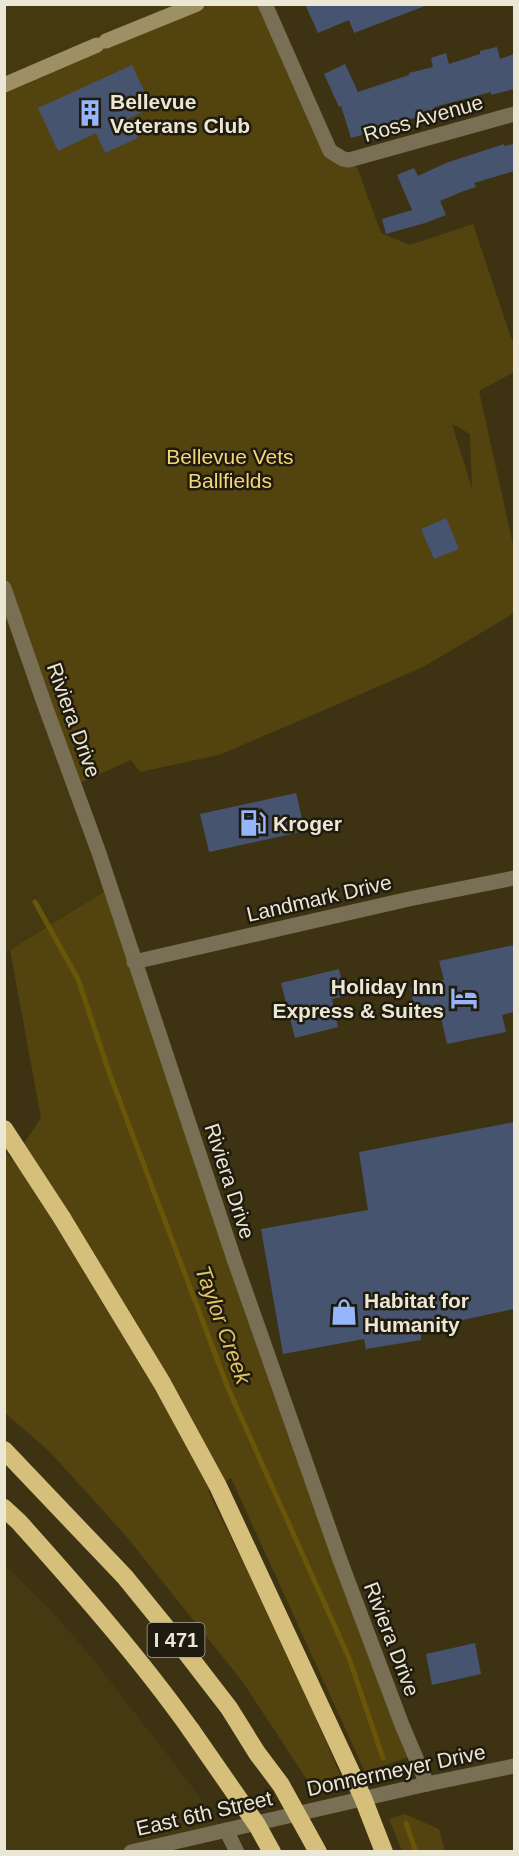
<svg xmlns="http://www.w3.org/2000/svg" width="519" height="1856" font-family="Helvetica,sans-serif">
<style>
.built{fill:#453911}
.green{fill:#52430f;fill-rule:evenodd}
.lines{fill:none;stroke-linecap:round;stroke-linejoin:round}
.stream{stroke:#6a5609;stroke-width:5}
.building{fill:#475470}
.minor{stroke:#786f54;stroke-width:15}
.tertiary{stroke:#786f54;stroke-width:15}
.secondary{stroke:#9e9065;stroke-width:15}
.motorway{stroke:#d5bf7b;stroke-width:18}
.motorway-bridge{stroke:#d5bf7b;stroke-width:18}
.labels{text-anchor:middle;dominant-baseline:central;stroke-width:5;stroke-linejoin:round;paint-order:stroke}
.shield{fill:#1f1b0e;stroke:#aea999;stroke-width:1.5}
.shield-label{font-size:20px;font-weight:bold;fill:#ece6d4}
.poi-label{font-size:21px;font-weight:bold;fill:#ece6d4;stroke:#1f1b0e;text-anchor:start}
.street-label{font-size:21px;fill:#ece6d4;stroke:#1f1b0e}
.park-label{font-size:21px;fill:#f5d676;stroke:#1f1b0e}
.water-label{font-size:22px;font-style:italic;fill:#e2c464;stroke:#1f1b0e}
</style>
<rect width="100%" height="100%" fill="#3d3313"/>
<g class="built">
<polygon points="5,5 197,5 5,85"/>
<polygon points="4,588 110,888 5,953 4,953"/>
<polygon points="4,1565 46,1605 89,1654 187,1780 223,1831 165,1851 5,1851"/>
</g>
<g class="green">
<path d="M197,5H265L330,151L346,165L357,167L381,233L410,245L473,224L511,338L514,342V372L479,391L514,549V613L425,666L313,715L219,755L140,772L131,760L75,785L5,588L4,85ZM452,424L470,434L472,490V489Z"/>
<polygon points="110,888 415,1755 365,1772 231,1478 208,1491 287,1651 345,1786 317,1795 242,1681 126,1536 50,1452 5,1413 4,1149 12,1161 41,1118 10,950"/>
<polygon points="405,1814 439,1829 445,1851 402,1851 389,1819"/>
</g>
<g class="lines">
<g class="stream">
<polyline points="35,902 78,979 110,1075 228,1388 349,1658 383,1758"/>
<polyline points="406,1823 416,1852"/>
</g>
</g>
<g class="building">
<polygon points="305,4 425,4 425,6 354,33 349,20 318,33"/>
<polygon points="497,47 500,59 514,54 514,89 491,95 491,92 434,107 435,109 416,114 417,117 401,122 400,120 371,129 372,132 351,138 341,106 339,107 324,74 345,64 358,92 409,75 409,73 433,67 431,58 446,53 449,64 480,54 480,51"/>
<polygon points="132,65 152,108 129,118 138,138 105,153 96,133 58,151 38,108"/>
<polygon points="504,144 504,146 514,144 514,171 474,183 476,187 461,192 440,201 446,215 425,223 386,234 382,219 412,210 397,175 414,168 418,176 446,163"/>
<polygon points="446,518 459,549 434,559 421,529"/>
<polygon points="296,793 305,831 209,852 200,814"/>
<polygon points="514,945 514,1012 502,1015 506,1032 447,1044 439,1009 416,1014 410,988 444,980 439,961"/>
<polygon points="339,969 345,996 332,999 338,1027 295,1038 281,983"/>
<polygon points="514,1122 514,1309 421,1329 421,1340 366,1349 364,1339 283,1354 261,1229 368,1210 359,1152"/>
<polygon points="475,1643 481,1674 432,1685 426,1654"/>
</g>
<g class="lines">
<g class="minor">
<polyline points="265,4 330,151 343,159 349,160 514,114"/>
<polyline points="4,588 44,703 99,853 234,1259 340,1560 402,1725 427,1784"/>
<polyline points="134,962 409,899 514,878"/>
<polyline points="226,1830 237,1852"/>
</g>
<polyline class="tertiary" points="131,1852 427,1784 514,1766"/>
<g class="secondary">
<polyline points="106,41 197,4"/>
<polyline points="4,85 97,45"/>
</g>
<g class="motorway">
<polyline points="4,1129 62,1218"/>
<path d="M4,1508L19,1522C79,1589 139,1657 191,1730"/>
</g>
<g class="motorway-bridge">
<polyline points="62,1218 162,1383 218,1486 363,1798 384,1852"/>
<polyline points="4,1450 125,1577 185,1651 229,1708 257,1753 281,1785 318,1852"/>
<polyline points="191,1730 257,1825 272,1852"/>
</g>
</g>
<defs>
<symbol id="building-bare" viewBox="-9 -9 18 18"><path d="M-4-6H4V6H1V3H-1V6H-4ZM-2.5-4.3h1.7v1.8h-1.7ZM.8-4.3h1.7v1.8H.8ZM-2.5-1h1.7V.8h-1.7ZM.8-1h1.7V.8H.8Z" fill="#95b6fd" stroke="#1f1b0e" stroke-width="2.5" paint-order="stroke"/></symbol>
<symbol id="fuel-bare" viewBox="-9 -9 18 18"><path d="M-5.5-6h7V0h2V4h1.3V-2.5L3-4.5l.8-.8L6-3V5H2.5V1h-1V6h-7ZM-4.2-4.7v3.2H.2V-4.7Z" fill="#95b6fd" stroke="#1f1b0e" stroke-width="2.5" paint-order="stroke"/></symbol>
<symbol id="hotel-bare" viewBox="-9 -9 18 18"><path d="M-6-4.5h1.5V1H6V5H4.5V3h-9V5H-6ZM-4 0a1.8 1.8 0 1 1 3.6 0ZM.5 0V-2.5h3Q6-2.5 6 0Z" fill="#95b6fd" stroke="#1f1b0e" stroke-width="2.5" paint-order="stroke"/></symbol>
<symbol id="shop-bare" viewBox="-9 -9 18 18"><path d="M-5-2.5h2.3a2.7 3.5 0 0 1 5.4 0H5L5.5 6h-11ZM-1.5-2.5h3a1.5 2.3 0 0 0-3 0Z" fill="#95b6fd" stroke="#1f1b0e" stroke-width="2.5" paint-order="stroke"/></symbol>
</defs>
<g fill-rule="evenodd">
<use href="#building-bare" x="71" y="94" width="38" height="38"/>
<use href="#fuel-bare" x="234" y="804" width="38" height="38"/>
<use href="#hotel-bare" x="445" y="979" width="38" height="38"/>
<use href="#shop-bare" x="325" y="1293" width="38" height="38"/>
</g>
<g class="labels">
<rect class="shield" x="147.5" y="1623" width="57" height="34" rx="4.5"/>
<g class="shield-label">
<text x="176" y="1640">I 471</text>
</g>
<g class="poi-label">
<text x="110" y="101">Bellevue<tspan x="110" dy="24">Veterans Club</tspan></text>
<text x="273" y="823">Kroger</text>
<text x="444" y="986" text-anchor="end">Holiday Inn<tspan x="444" dy="24">Express &amp; Suites</tspan></text>
<text x="364" y="1300">Habitat for<tspan x="364" dy="24">Humanity</tspan></text>
</g>
<g class="street-label">
<text transform="translate(423 118) rotate(-16)">Ross Avenue</text>
<text transform="translate(74 720) rotate(70)">Riviera Drive</text>
<text transform="translate(319 898) rotate(-13)">Landmark Drive</text>
<text transform="translate(230 1181) rotate(72)">Riviera Drive</text>
<text transform="translate(392 1639) rotate(69)">Riviera Drive</text>
<text transform="translate(396 1770) rotate(-12)">Donnermeyer Drive</text>
<text transform="translate(204 1813) rotate(-13)">East 6th Street</text>
</g>
<g class="park-label">
<text x="230" y="456">Bellevue Vets<tspan x="230" dy="24">Ballfields</tspan></text>
</g>
<g class="water-label">
<text transform="translate(223 1325) rotate(70)">Taylor Creek</text>
</g>
</g>
<rect width="519" height="1856" fill="none" stroke="#ece6d4" stroke-width="12"/>
</svg>
